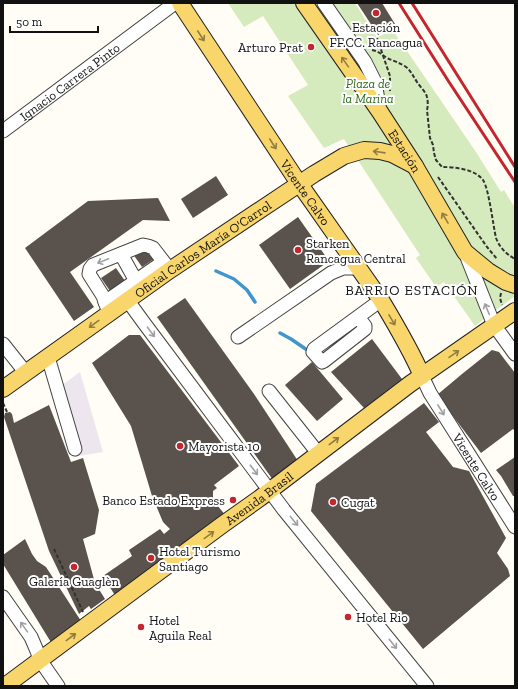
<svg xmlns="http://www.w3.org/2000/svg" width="518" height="689" font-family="'Zilla Slab',serif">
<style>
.industrial{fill:#eee6ef}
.green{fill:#d5ebbd}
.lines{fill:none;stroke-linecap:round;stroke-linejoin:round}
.stream{stroke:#3f96cf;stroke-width:3.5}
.building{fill:#5a524d}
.minor-casing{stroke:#444;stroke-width:15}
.major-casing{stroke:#222;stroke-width:18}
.path{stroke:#333;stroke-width:2;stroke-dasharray:4 2;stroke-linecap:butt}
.minor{stroke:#fff;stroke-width:13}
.major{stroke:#f9d66b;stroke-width:16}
.rail{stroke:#c4262e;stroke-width:3}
.oneway{stroke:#917d42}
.oneway2{stroke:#a0a0a0}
.poi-dot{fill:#c4262e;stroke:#fff;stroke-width:1.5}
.labels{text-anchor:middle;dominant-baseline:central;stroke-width:4;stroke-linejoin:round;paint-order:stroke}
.poi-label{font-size:13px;fill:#111;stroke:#fff;text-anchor:start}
.street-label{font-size:13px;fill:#111;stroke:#fff}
.park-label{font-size:13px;font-style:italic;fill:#2f6b1f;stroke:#fff}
.neighbourhood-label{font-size:14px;letter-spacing:1px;fill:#111;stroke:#fff}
</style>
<rect width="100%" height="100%" fill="#fffdf5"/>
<polygon class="industrial" points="80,372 103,452 73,457 54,391"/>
<polygon class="green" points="228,3 355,3 377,38 392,29 476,152 501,192 504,190 515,208 515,296 475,326 444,282 436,287 416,258 420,255 344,139 324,148 288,96 308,85 263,16 244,27"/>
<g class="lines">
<g class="stream">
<polyline points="216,271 234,279 247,290 255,302"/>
<polyline points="280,333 291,339 310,352"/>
</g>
</g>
<g class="building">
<polygon points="357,3 382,3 395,24 378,35"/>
<polygon points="216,176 228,195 193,218 181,199"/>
<polygon points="158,198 170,221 143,220 70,272 94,307 74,321 25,248 88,201"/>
<polygon points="298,217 329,261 290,289 259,245"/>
<polygon points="145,246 154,259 142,267 133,254"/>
<polygon points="116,268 125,281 110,291 101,278"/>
<polygon points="185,298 254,394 298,461 273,480 157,317"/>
<polygon points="129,335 140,335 239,466 214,485 217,488 213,491 213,500 226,516 116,597 103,576 132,556 129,550 160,529 164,534 170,529 163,522 152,496 131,426 92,363"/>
<polygon points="372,339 402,379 364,408 331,372"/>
<polygon points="492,350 499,352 515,373 515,431 513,429 481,453 437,395 462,374"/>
<polygon points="312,362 343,399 317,421 285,385"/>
<polygon points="424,403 439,422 426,432 453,467 469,471 506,538 497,553 508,569 510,576 423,649 311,511 316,484"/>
<polygon points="49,405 71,462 83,458 99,510 95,534 83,539 95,583 105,599 91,609 89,606 79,614 49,551 4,417 5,413 10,412 12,414 14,423"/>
<polygon points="515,457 515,496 513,496 501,476 496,470"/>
<polygon points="25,539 32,554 37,561 46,567 81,621 52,644 3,564 3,555"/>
</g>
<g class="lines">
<defs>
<g id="minor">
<polyline points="324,3 365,62 375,82 380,112"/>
<path id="s1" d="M3,131L175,3"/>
<polyline points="465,252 494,325 515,354"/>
<polyline points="121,254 136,281"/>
<polyline points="128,301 144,323 284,510 427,686"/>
<polyline points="105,302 163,262"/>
<polyline points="109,313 103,296 89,274 90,269 93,265 143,245 148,246 153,248 170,270"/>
<polyline points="358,317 365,326 365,329 324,361 322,362 321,361 313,352 314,349 381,300"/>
<polyline points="238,337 331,273 343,268 358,268"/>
<polyline points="3,344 26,373"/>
<polyline points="48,357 75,449"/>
<path id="s2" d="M422,376L430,393L515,527"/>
<polyline points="269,391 318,453"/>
<polyline points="3,597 31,637 37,651 40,660 58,686"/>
</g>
<g id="major">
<path id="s3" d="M180,3L294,176L381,300C396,325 411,350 422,376"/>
<path id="s4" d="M304,3L380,112L415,166L465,252L488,271L506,282L515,285"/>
<path id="s5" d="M3,389L170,270L314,174L344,156L364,150L380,151L392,154L415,166"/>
<path id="s6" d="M5,686L222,525L260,498L410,384L515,311"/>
</g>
</defs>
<use href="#minor" class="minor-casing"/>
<use href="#major" class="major-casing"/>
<g class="path">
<polyline points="377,38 390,76 390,91"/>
<path d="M372,50C379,51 383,56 389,59C394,61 400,63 406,67C411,71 413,76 417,82C420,87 426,92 427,97C428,101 428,106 427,110L430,138L433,145L434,153L436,160L442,167C454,167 475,169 483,180C489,189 493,225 496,238C500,248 506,254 515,259"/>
<polyline points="438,177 487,247 497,259"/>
<polyline points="501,293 500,298 502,305"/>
<polyline points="3,403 7,412"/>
<polyline points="54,549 83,612"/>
</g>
<use href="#minor" class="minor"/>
<use href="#major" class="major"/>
<g class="rail">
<polyline points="399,3 449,82 515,182"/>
<polyline points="412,3 515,167"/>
</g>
</g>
<defs><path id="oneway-shaft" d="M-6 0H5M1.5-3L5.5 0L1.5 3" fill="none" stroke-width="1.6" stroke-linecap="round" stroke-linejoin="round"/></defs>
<g class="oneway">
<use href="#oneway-shaft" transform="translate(201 36) rotate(57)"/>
<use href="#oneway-shaft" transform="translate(345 62) rotate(-125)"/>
<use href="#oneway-shaft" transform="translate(273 144) rotate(57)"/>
<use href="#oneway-shaft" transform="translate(379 152) rotate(-172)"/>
<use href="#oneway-shaft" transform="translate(445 218) rotate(-121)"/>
<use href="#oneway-shaft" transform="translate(392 320) rotate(60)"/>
<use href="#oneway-shaft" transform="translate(94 324) rotate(144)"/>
<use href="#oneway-shaft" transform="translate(454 354) rotate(-35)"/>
<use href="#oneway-shaft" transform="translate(334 441) rotate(-37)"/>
<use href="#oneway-shaft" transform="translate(209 535) rotate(-36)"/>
<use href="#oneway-shaft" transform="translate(71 637) rotate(-37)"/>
</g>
<g class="oneway2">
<use href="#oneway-shaft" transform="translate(103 261) rotate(158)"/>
<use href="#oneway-shaft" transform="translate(487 309) rotate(-113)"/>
<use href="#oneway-shaft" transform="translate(151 332) rotate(53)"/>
<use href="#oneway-shaft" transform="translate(441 410) rotate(58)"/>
<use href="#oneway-shaft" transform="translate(254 470) rotate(53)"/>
<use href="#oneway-shaft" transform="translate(294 521) rotate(51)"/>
<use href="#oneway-shaft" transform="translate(24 627) rotate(-125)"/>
<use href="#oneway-shaft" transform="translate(393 644) rotate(51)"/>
</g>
<g class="poi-dot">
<circle cx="376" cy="13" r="4"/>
<circle cx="311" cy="47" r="4"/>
<circle cx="298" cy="250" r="4"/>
<circle cx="180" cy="446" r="4"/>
<circle cx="233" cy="500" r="4"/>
<circle cx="333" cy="502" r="4"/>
<circle cx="151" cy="558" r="4"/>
<circle cx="74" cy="567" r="4"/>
<circle cx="348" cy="617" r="4"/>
<circle cx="141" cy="627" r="4"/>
</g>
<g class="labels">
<g class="poi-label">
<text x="376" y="27" text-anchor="middle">Estación<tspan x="376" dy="15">FF.CC. Rancagua</tspan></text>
<text x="303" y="47" text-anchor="end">Arturo Prat</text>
<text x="306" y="243">Starken<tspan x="306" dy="15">Rancagua Central</tspan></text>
<text x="188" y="446">Mayorista 10</text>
<text x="225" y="500" text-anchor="end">Banco Estado Express</text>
<text x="341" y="502">Cugat</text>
<text x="159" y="551">Hotel Turismo<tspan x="159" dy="15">Santiago</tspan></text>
<text x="74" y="581" text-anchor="middle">Galería Guaglèn</text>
<text x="356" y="617">Hotel Rio</text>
<text x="149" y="620">Hotel<tspan x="149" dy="15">Aguila Real</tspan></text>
</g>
<g class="street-label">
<text stroke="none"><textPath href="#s1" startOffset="83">Ignacio Carrera Pinto</textPath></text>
<text stroke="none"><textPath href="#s4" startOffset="179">Estación</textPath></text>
<text stroke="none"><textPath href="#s3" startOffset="227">Vicente Calvo</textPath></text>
<text stroke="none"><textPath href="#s5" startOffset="244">Oficial Carlos María O'Carrol</textPath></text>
<text stroke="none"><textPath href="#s2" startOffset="106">Vicente Calvo</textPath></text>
<text stroke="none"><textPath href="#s6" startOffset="316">Avenida Brasil</textPath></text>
</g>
<g class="park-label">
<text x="368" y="83">Plaza de<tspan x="368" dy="15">la Marina</tspan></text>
</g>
<g class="neighbourhood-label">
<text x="412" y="290">BARRIO ESTACIÓN</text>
</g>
</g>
<rect width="518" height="689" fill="none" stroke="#111111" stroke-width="8"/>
<path d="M10 26v6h88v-6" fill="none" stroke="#111111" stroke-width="2"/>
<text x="16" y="26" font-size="12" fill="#111111" stroke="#ffffff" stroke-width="3" paint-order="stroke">50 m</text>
</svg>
